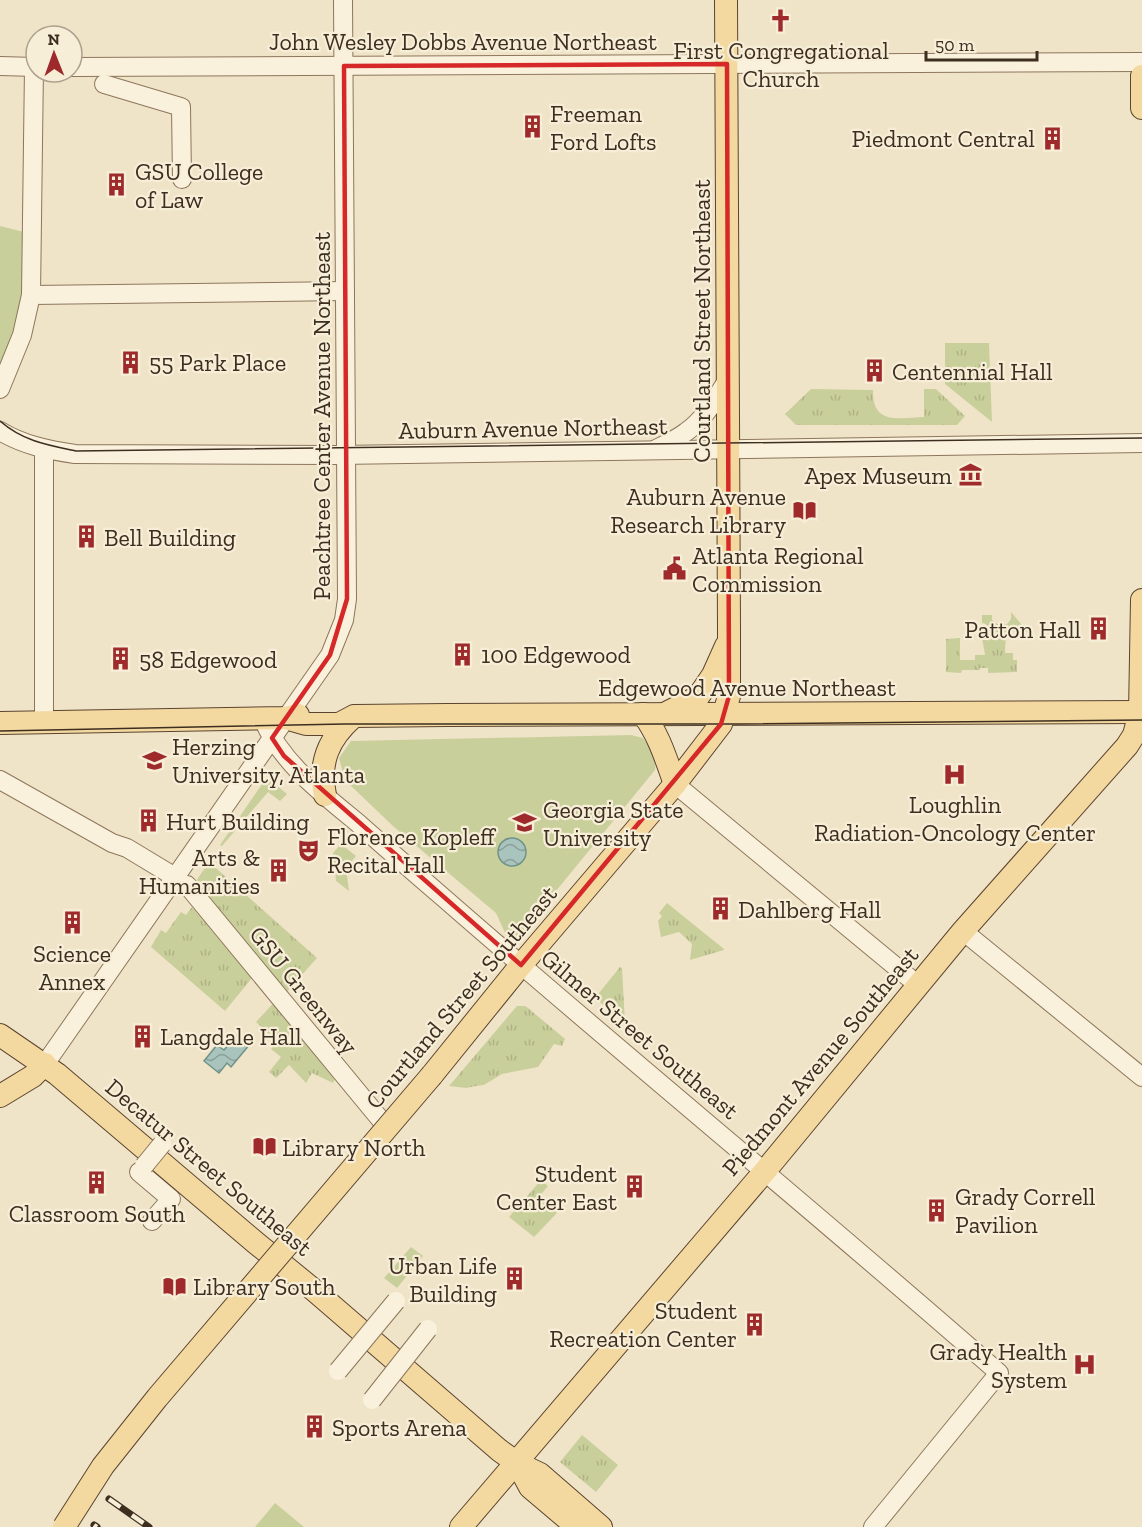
<svg xmlns="http://www.w3.org/2000/svg" width="1142" height="1527" font-family="'Zilla Slab',serif">
<style>
.grass{fill:url(#grass-tufts)}
.green{fill:#c9cf9b}
.water{fill:url(#water-waves);stroke:#6f938a;stroke-width:1.5}
.lines{fill:none;stroke-linecap:round;stroke-linejoin:round}
.minor-casing{stroke:#8d765c;stroke-width:20}
.major-casing{stroke:#5b4430;stroke-width:24}
.minor{stroke:#faf1dc;stroke-width:18}
.major{stroke:#f3d9a0;stroke-width:22}
.tram{stroke:#3d2e20;stroke-width:1.5}
.rail-casing{stroke:#3d2e20;stroke-width:7}
.rail{stroke:#f7eed8;stroke-width:4.5;stroke-dasharray:14;stroke-linecap:butt}
.minor-bridge-casing{stroke:#8d765c;stroke-width:20;stroke-linecap:butt}
.major-bridge-casing{stroke:#5b4430;stroke-width:24;stroke-linecap:butt}
.minor-bridge{stroke:#faf1dc;stroke-width:18}
.major-bridge{stroke:#f3d9a0;stroke-width:22}
.marked{fill:none;stroke:#d62828;stroke-width:4.5;stroke-linejoin:round}
.labels{text-anchor:middle;dominant-baseline:central;stroke-width:4.5;stroke-linejoin:round;paint-order:stroke}
.street-label{font-size:24px;fill:#3d2e20;stroke:#f7eed8}
.poi-label{font-size:24px;fill:#3d2e20;stroke:#f7eed8;text-anchor:start}
</style>
<defs>
<pattern id="grass-tufts" width="24" height="20" patternUnits="userSpaceOnUse" patternTransform="scale(1.5)"><rect width="24" height="20" fill="#c9cf9b"/><path d="M3 7l-1-3M5 7V3M7 7l1-3M15 17l-1-3M17 17v-4M19 17l1-3" fill="none" stroke="#aeb285"/></pattern>
<pattern id="water-waves" width="16" height="10" patternUnits="userSpaceOnUse" patternTransform="scale(1.5)"><rect width="16" height="10" fill="#a9c4bc"/><path d="M0 5q4-4 8 0t8 0" fill="none" stroke="#8ba098"/></pattern>
</defs>
<rect width="100%" height="100%" fill="#f0e4c8"/>
<g class="grass">
<polygon points="945,343 989,343 992,422 945,384"/>
<path d="M811,389L873,390C872,425 898,418 924,417V389H936L965,416L957,425H796L785,414Z"/>
<polygon points="1011,612 1028,632 1006,631 1005,653 1013,653 1013,660 1017,660 1017,672 988,673 988,668 980,668 979,670 962,670 961,673 946,672 946,639 960,638 960,660 975,660 975,655 985,655 981,632 986,632 986,624 982,623 982,615 992,615 992,620 997,624 1007,624 1011,619"/>
<polygon points="209,862 317,958 284,995 192,887"/>
<polygon points="667,903 724,949 724,950 690,960 692,944 679,932 661,937 658,921 662,916 659,913"/>
<polygon points="192,907 252,978 225,1011 151,947 161,930 166,933 181,912 186,915"/>
<polygon points="620,967 622,968 625,1023 595,998"/>
<polygon points="279,997 339,1070 333,1083 312,1073 306,1083 289,1065 276,1078 269,1072 281,1057 271,1049 276,1041 256,1022"/>
<polygon points="517,1006 525,1006 528,1008 565,1039 562,1046 554,1044 538,1067 502,1074 484,1085 476,1086 466,1088 449,1086"/>
<polygon points="541,1180 548,1186 539,1197 557,1213 534,1237 509,1217"/>
<polygon points="582,1435 618,1465 596,1492 560,1462"/>
</g>
<g class="green">
<polygon points="0,226 36,235 24,321 0,375"/>
<path d="M631,735L643,738C650,749 657,757 655,770L515,941L507,937L496,913L394,827L349,784L343,773L339,758L351,741Z"/>
<polygon points="267,777 287,794 280,801 268,792 222,846 220,845"/>
<polygon points="341,844 356,856 346,868 349,891 336,881 333,853"/>
<polygon points="411,1247 423,1256 397,1288 384,1278"/>
<polygon points="275,1503 304,1527 255,1527"/>
</g>
<g class="water">
<circle cx="512" cy="852" r="14"/>
<polygon points="238,1034 250,1044 231,1067 227,1063 219,1073 204,1061 217,1045 224,1050"/>
</g>
<g class="lines">
<defs>
<g id="minor">
<polyline points="0,66 36,67"/>
<polyline points="72,67 1142,62"/>
<polyline points="104,84 181,107 182,179"/>
<polyline points="31,295 345,291"/>
<polyline points="0,389 22,335 31,295 34,67"/>
<path d="M0,431C23,445 48,450 75,454L338,455L1142,443"/>
<polyline points="44,449 44,722"/>
<path d="M656,449C666,444 677,439 686,432C705,419 716,398 728,379"/>
<path d="M263,719C281,763 323,794 359,824C387,849 416,874 445,899C628,1059 817,1213 999,1373L873,1527"/>
<polyline points="0,780 112,843 127,848 175,877"/>
<polyline points="675,784 918,985"/>
<polyline points="187,885 385,1125"/>
<polyline points="963,931 1142,1077"/>
<polyline points="45,1064 330,655 344,620 347,599 343,0"/>
<polyline points="139,1172 171,1199 152,1221"/>
</g>
<g id="major">
<polyline points="1142,76 1142,108"/>
<polyline points="668,712 698,697 713,675 726,646"/>
<path d="M643,714C659,735 666,759 675,784"/>
<polyline points="285,718 306,724 339,724 354,716 447,715 1142,712"/>
<polyline points="0,723 285,718 298,715"/>
<path d="M325,795C318,762 329,738 353,717"/>
<polyline points="0,1035 57,1074 256,1243 315,1291 499,1450 517,1463 540,1474 601,1527"/>
<polyline points="432,1075 521,965 675,784 721,724 729,696 729,628 726,0"/>
<polyline points="0,1096 33,1076 45,1064"/>
<polyline points="517,1463 530,1487 577,1527"/>
<polyline points="461,1527 765,1171 963,931 1127,746 1134,735 1140,713 1142,600"/>
</g>
</defs>
<use href="#minor" class="minor-casing"/>
<use href="#major" class="major-casing"/>
<use href="#minor" class="minor"/>
<use href="#major" class="major"/>
<g class="tram">
<path d="M0,421C23,441 47,445 76,451L1142,438"/>
<polyline points="0,731 345,724 739,724 1142,720"/>
</g>
<defs>
<g id="rail">
<polyline points="109,1499 149,1527"/>
<polyline points="94,1525 97,1527"/>
</g>
</defs>
<use href="#rail" class="rail-casing"/>
<use href="#rail" class="rail"/>
<defs>
<g id="minor-bridge">
<polyline points="144,1166 162,1144"/>
<polyline points="338,1371 396,1301"/>
<polyline points="372,1400 428,1329"/>
</g>
<polyline id="major-bridge" points="64,1527 103,1466 157,1398 432,1075"/>
</defs>
<use href="#minor-bridge" class="minor-bridge-casing"/>
<use href="#major-bridge" class="major-bridge-casing"/>
<use href="#minor-bridge" class="minor-bridge"/>
<use href="#major-bridge" class="major-bridge"/>
</g>
<path class="marked" d="M727,64L729,696L721,724L521,965L284,756L272,738L330,655L347,599L344,66Z"/>
<defs>
<symbol id="church-bare" viewBox="-9 -9 18 18"><path d="M-1.2-6h2.4v3.5h3.3v2.4h-3.3V6h-2.4V-.1h-3.3v-2.4h3.3Z" fill="#9e2a2b" stroke="#f7eed8" stroke-width="2.5" paint-order="stroke"/></symbol>
<symbol id="building-bare" viewBox="-9 -9 18 18"><path d="M-4-6H4V6H1V3H-1V6H-4ZM-2.5-4.3h1.7v1.8h-1.7ZM.8-4.3h1.7v1.8H.8ZM-2.5-1h1.7V.8h-1.7ZM.8-1h1.7V.8H.8Z" fill="#9e2a2b" stroke="#f7eed8" stroke-width="2.5" paint-order="stroke"/></symbol>
<symbol id="museum-bare" viewBox="-9 -9 18 18"><path d="M0-6L6-3V-2H-6V-3ZM-5-1h2V3h-2ZM-1-1h2V3h-2ZM3-1h2V3H3ZM-6 4H6V6H-6Z" fill="#9e2a2b" stroke="#f7eed8" stroke-width="2.5" paint-order="stroke"/></symbol>
<symbol id="library-bare" viewBox="-9 -9 18 18"><path d="M-6-4Q-3-5.5-.7-3.5V5Q-3 3-6 4ZM6-4Q3-5.5 .7-3.5V5Q3 3 6 4Z" fill="#9e2a2b" stroke="#f7eed8" stroke-width="2.5" paint-order="stroke"/></symbol>
<symbol id="civic-bare" viewBox="-9 -9 18 18"><path d="M-.6-6.5H3V-4.5H.6V-3L4-1V1h2V6H-6V1h2V-1L-.6-3ZM-1.2 2.5V6h2.4V2.5Z" fill="#9e2a2b" stroke="#f7eed8" stroke-width="2.5" paint-order="stroke"/></symbol>
<symbol id="university-bare" viewBox="-9 -9 18 18"><path d="M0-5L7-2L0 1L-7-2ZM-4 1L0 2.5L4 1V4Q0 6-4 4Z" fill="#9e2a2b" stroke="#f7eed8" stroke-width="2.5" paint-order="stroke"/></symbol>
<symbol id="hospital-bare" viewBox="-9 -9 18 18"><path d="M-5-5h3v3.5h4V-5h3V5h-3V1.5h-4V5h-3Z" fill="#9e2a2b" stroke="#f7eed8" stroke-width="2.5" paint-order="stroke"/></symbol>
<symbol id="theatre-bare" viewBox="-9 -9 18 18"><path d="M-5-5.5Q0-4 5-5.5V0Q5 5 0 6Q-5 5-5 0ZM-3.3-2.5H-1v1.5H-3.3ZM1-2.5H3.3v1.5H1ZM-2.8 1Q0 5.5 2.8 1Z" fill="#9e2a2b" stroke="#f7eed8" stroke-width="2.5" paint-order="stroke"/></symbol>
</defs>
<g fill-rule="evenodd">
<use href="#church-bare" x="764" y="4" width="33" height="33"/>
<use href="#building-bare" x="516" y="110" width="33" height="33"/>
<use href="#building-bare" x="1036" y="122" width="33" height="33"/>
<use href="#building-bare" x="100" y="168" width="33" height="33"/>
<use href="#building-bare" x="114" y="346" width="33" height="33"/>
<use href="#building-bare" x="858" y="354" width="33" height="33"/>
<use href="#museum-bare" x="954" y="458" width="33" height="33"/>
<use href="#library-bare" x="788" y="494" width="33" height="33"/>
<use href="#building-bare" x="70" y="520" width="33" height="33"/>
<use href="#civic-bare" x="658" y="552" width="33" height="33"/>
<use href="#building-bare" x="1082" y="612" width="33" height="33"/>
<use href="#building-bare" x="446" y="638" width="33" height="33"/>
<use href="#building-bare" x="104" y="642" width="33" height="33"/>
<use href="#university-bare" x="138" y="744" width="33" height="33"/>
<use href="#hospital-bare" x="938" y="758" width="33" height="33"/>
<use href="#building-bare" x="132" y="804" width="33" height="33"/>
<use href="#university-bare" x="508" y="806" width="33" height="33"/>
<use href="#theatre-bare" x="292" y="834" width="33" height="33"/>
<use href="#building-bare" x="262" y="854" width="33" height="33"/>
<use href="#building-bare" x="704" y="892" width="33" height="33"/>
<use href="#building-bare" x="56" y="906" width="33" height="33"/>
<use href="#building-bare" x="126" y="1020" width="33" height="33"/>
<use href="#library-bare" x="248" y="1130" width="33" height="33"/>
<use href="#building-bare" x="80" y="1166" width="33" height="33"/>
<use href="#building-bare" x="618" y="1170" width="33" height="33"/>
<use href="#building-bare" x="920" y="1194" width="33" height="33"/>
<use href="#building-bare" x="498" y="1262" width="33" height="33"/>
<use href="#library-bare" x="158" y="1270" width="33" height="33"/>
<use href="#building-bare" x="738" y="1308" width="33" height="33"/>
<use href="#hospital-bare" x="1068" y="1348" width="33" height="33"/>
<use href="#building-bare" x="298" y="1410" width="33" height="33"/>
</g>
<g class="labels">
<g class="street-label">
<text x="463" y="41">John Wesley Dobbs Avenue Northeast</text>
<text transform="translate(701 321) rotate(-90)">Courtland Street Northeast</text>
<text transform="translate(321 416) rotate(-90)">Peachtree Center Avenue Northeast</text>
<text transform="translate(533 428) rotate(-1)">Auburn Avenue Northeast</text>
<text x="747" y="687">Edgewood Avenue Northeast</text>
<text transform="translate(304 990) rotate(51)">GSU Greenway</text>
<text transform="translate(461 997) rotate(-50)">Courtland Street Southeast</text>
<text transform="translate(640 1034) rotate(40)">Gilmer Street Southeast</text>
<text transform="translate(820 1061) rotate(-50)">Piedmont Avenue Southeast</text>
<text transform="translate(209 1167) rotate(40)">Decatur Street Southeast</text>
</g>
<g class="poi-label">
<text x="781" y="50" text-anchor="middle">First Congregational<tspan x="781" dy="28">Church</tspan></text>
<text x="550" y="113">Freeman<tspan x="550" dy="28">Ford Lofts</tspan></text>
<text x="1035" y="138" text-anchor="end">Piedmont Central</text>
<text x="135" y="171">GSU College<tspan x="135" dy="28">of Law</tspan></text>
<text x="149" y="362">55 Park Place</text>
<text x="892" y="371">Centennial Hall</text>
<text x="952" y="475" text-anchor="end">Apex Museum</text>
<text x="786" y="496" text-anchor="end">Auburn Avenue<tspan x="786" dy="28">Research Library</tspan></text>
<text x="104" y="537">Bell Building</text>
<text x="692" y="555">Atlanta Regional<tspan x="692" dy="28">Commission</tspan></text>
<text x="1081" y="629" text-anchor="end">Patton Hall</text>
<text x="481" y="654">100 Edgewood</text>
<text x="139" y="659">58 Edgewood</text>
<text x="172" y="746">Herzing<tspan x="172" dy="28">University, Atlanta</tspan></text>
<text x="955" y="804" text-anchor="middle">Loughlin<tspan x="955" dy="28">Radiation-Oncology Center</tspan></text>
<text x="543" y="809">Georgia State<tspan x="543" dy="28">University</tspan></text>
<text x="166" y="821">Hurt Building</text>
<text x="327" y="836">Florence Kopleff<tspan x="327" dy="28">Recital Hall</tspan></text>
<text x="260" y="857" text-anchor="end">Arts &amp;<tspan x="260" dy="28">Humanities</tspan></text>
<text x="738" y="909">Dahlberg Hall</text>
<text x="72" y="953" text-anchor="middle">Science<tspan x="72" dy="28">Annex</tspan></text>
<text x="160" y="1036">Langdale Hall</text>
<text x="282" y="1147">Library North</text>
<text x="617" y="1173" text-anchor="end">Student<tspan x="617" dy="28">Center East</tspan></text>
<text x="955" y="1196">Grady Correll<tspan x="955" dy="28">Pavilion</tspan></text>
<text x="97" y="1213" text-anchor="middle">Classroom South</text>
<text x="497" y="1265" text-anchor="end">Urban Life<tspan x="497" dy="28">Building</tspan></text>
<text x="193" y="1286">Library South</text>
<text x="737" y="1310" text-anchor="end">Student<tspan x="737" dy="28">Recreation Center</tspan></text>
<text x="1067" y="1351" text-anchor="end">Grady Health<tspan x="1067" dy="28">System</tspan></text>
<text x="332" y="1427">Sports Arena</text>
</g>
</g>
<g transform="translate(54 54) rotate(359)"><circle r="28" fill="#f7eed8" stroke="#ada18e" stroke-width="1.5"/>
<path d="M0-4.5L10 22L0 15L-10 22Z" fill="#9e2a2b"/>
<text y="-9" font-size="16" font-weight="bold" text-anchor="middle" fill="#3d2e20">N</text>
</g>
<path d="M926 51v9h111v-9" fill="none" stroke="#3d2e20" stroke-width="3"/>
<text x="935" y="51" font-size="18" fill="#3d2e20" stroke="#f7eed8" stroke-width="4.5" paint-order="stroke">50 m</text>
</svg>
